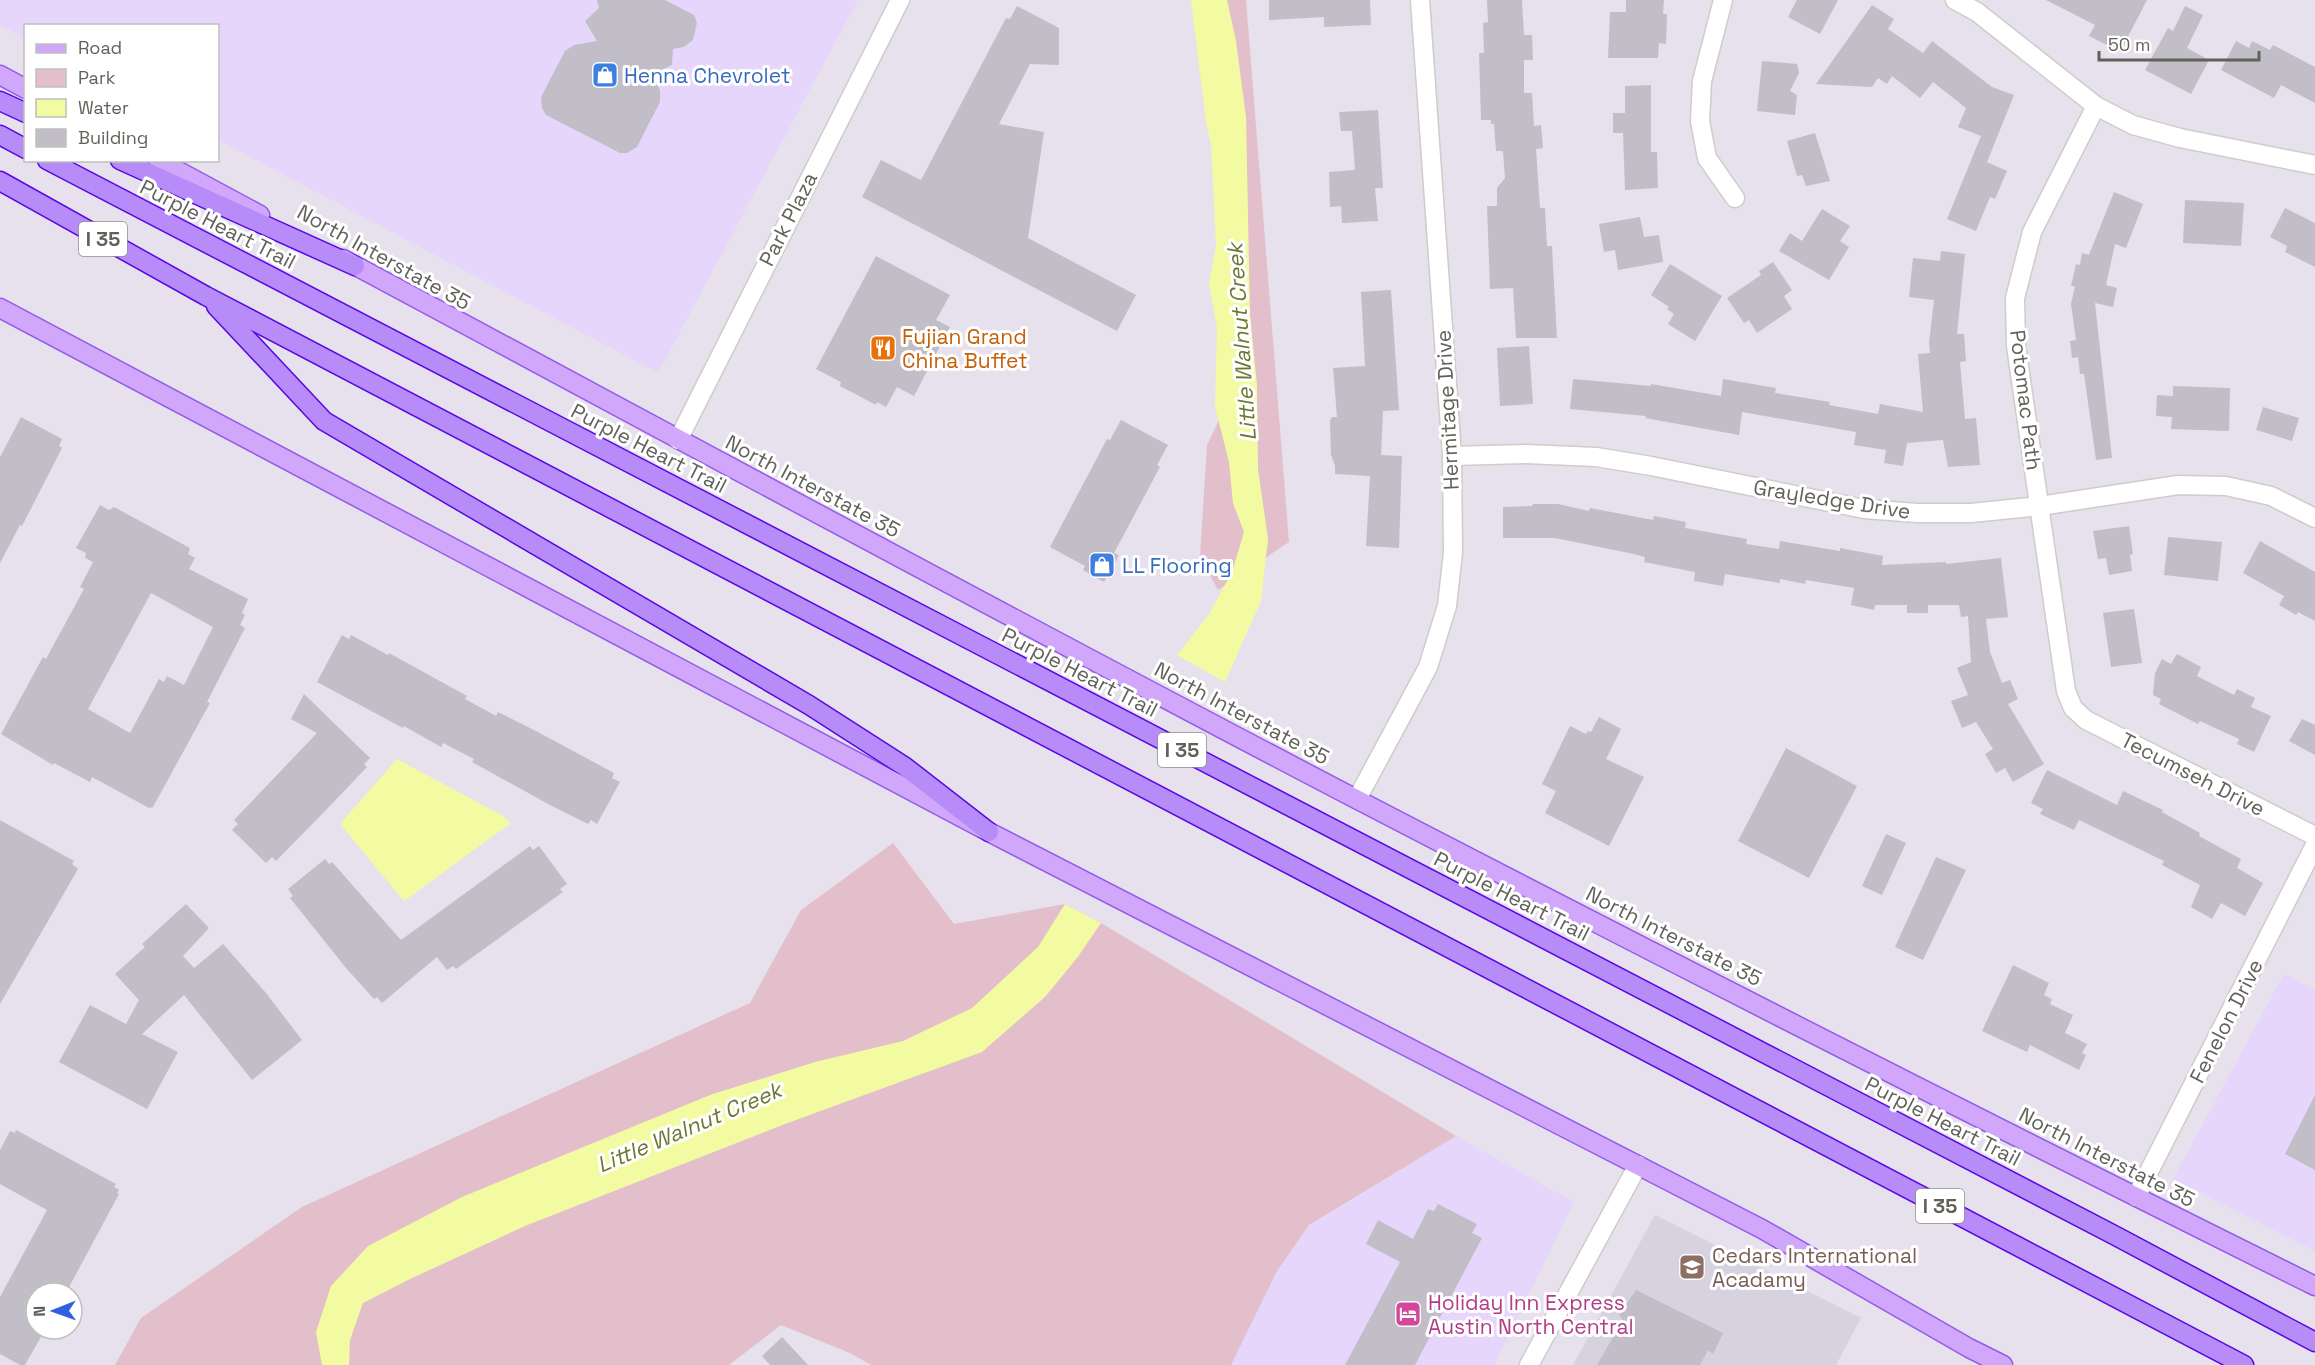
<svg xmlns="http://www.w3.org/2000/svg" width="2315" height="1365" font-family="'Space Grotesk',sans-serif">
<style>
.commercial{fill:#e7d6fc}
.education{fill:#d7d2df}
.green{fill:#e3becb}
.water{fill:#f3fba2}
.building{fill:#c2bec7;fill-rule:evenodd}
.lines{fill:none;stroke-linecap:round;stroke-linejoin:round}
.minor-casing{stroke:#cccec8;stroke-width:21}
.major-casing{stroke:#925beb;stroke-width:21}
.highway-casing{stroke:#5609e5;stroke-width:21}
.minor{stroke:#fff;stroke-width:18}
.major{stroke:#d1a7fc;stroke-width:18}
.highway{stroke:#b88cf8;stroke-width:18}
.labels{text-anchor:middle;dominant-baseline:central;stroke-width:6;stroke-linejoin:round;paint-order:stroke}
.shield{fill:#fff;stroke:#90918c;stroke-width:1.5}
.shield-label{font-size:20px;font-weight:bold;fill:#60625a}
.shop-label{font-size:21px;fill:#366cbe;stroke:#fff;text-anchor:start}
.street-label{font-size:21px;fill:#60625a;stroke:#fff}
.food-label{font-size:21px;fill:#c56008;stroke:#fff;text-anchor:start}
.education-label{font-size:21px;fill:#785e54;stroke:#fff;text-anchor:start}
.hotel-label{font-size:21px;fill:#b23c85;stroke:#fff;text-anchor:start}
.water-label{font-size:22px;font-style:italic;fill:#6c7831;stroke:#fff}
</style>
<rect width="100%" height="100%" fill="#e6e1ec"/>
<g class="commercial">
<polygon points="0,0 858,0 658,373 218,140 218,26 26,26 25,38 0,25"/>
<polygon points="2284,974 2315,990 2315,1251 2173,1179"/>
<polygon points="1456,1136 1574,1202 1494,1365 1231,1365 1277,1271 1309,1225"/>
</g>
<polygon class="education" points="1655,1215 1861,1318 1836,1365 1573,1365"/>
<g class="green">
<polygon points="1199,0 1246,0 1289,542 1218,590 1200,557 1207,445 1221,416 1221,205"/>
<polygon points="893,843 954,924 1065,904 1101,923 1456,1136 1309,1225 1277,1271 1231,1365 871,1365 850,1353 781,1325 729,1365 115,1365 141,1318 302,1207 750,1003 801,910"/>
</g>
<g class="water">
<polygon points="1191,0 1227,0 1236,41 1246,117 1250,315 1257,385 1258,469 1268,539 1261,601 1225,682 1177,655 1209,614 1232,572 1244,532 1233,503 1229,462 1215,407 1217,328 1209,283 1216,246 1211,145 1206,122"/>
<polygon points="397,759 503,816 511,823 404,901 340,824"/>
<polygon points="1065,904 1101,923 1077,958 1045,997 982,1052 785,1124 525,1226 410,1279 363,1303 350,1340 349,1365 322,1365 316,1332 331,1286 368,1246 462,1197 710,1095 815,1062 903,1041 972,1008 1038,947"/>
</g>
<g class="building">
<polygon points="597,0 665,0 694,15 697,23 693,40 684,47 673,49 672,65 651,75 660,90 660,102 637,147 627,153 620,153 546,115 542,108 541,97 565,51 574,45 597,41 585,21 599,8"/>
<polygon points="1269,0 1370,0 1371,25 1324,27 1324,17 1269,20"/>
<polygon points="1487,0 1522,0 1524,35 1532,35 1533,60 1524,60 1524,93 1532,93 1534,126 1541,125 1543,148 1536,149 1540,208 1545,208 1547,246 1552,246 1557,338 1516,338 1513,288 1490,289 1487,206 1497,206 1497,188 1505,178 1503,151 1496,151 1494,124 1491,124 1491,120 1481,120 1479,53 1484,53 1483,23 1488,22"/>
<polygon points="1626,0 1664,0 1663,14 1667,14 1666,44 1659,43 1658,58 1608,58 1610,12 1626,12"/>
<polygon points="1797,0 1838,0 1820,34 1788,17"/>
<polygon points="2046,0 2147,0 2121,50 2112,45 2111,47 2089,36 2095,25"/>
<polygon points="1872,5 1894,19 1888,29 1923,53 1932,41 1992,87 2014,95 1987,162 2007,171 1995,199 1990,197 1976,231 1947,219 1981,136 1958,127 1966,108 1933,82 1920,98 1892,76 1887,84 1878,78 1872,87 1816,84"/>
<polygon points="1017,6 1059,28 1059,65 1030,64 999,124 1044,132 1028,238 1136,295 1117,331 862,197 881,160 921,180 1006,18 1010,19"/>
<polygon points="2185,6 2203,15 2187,48 2209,60 2191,94 2145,70 2168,28 2173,31"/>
<polygon points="2236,41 2249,48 2252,41 2270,50 2273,45 2315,67 2315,103 2281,85 2274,98 2221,70"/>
<polygon points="1762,61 1797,64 1799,73 1790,91 1797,95 1795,115 1757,111"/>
<polygon points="1651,85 1651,152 1657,152 1658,188 1625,190 1623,133 1613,133 1613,113 1625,113 1625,86"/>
<polygon points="1378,110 1383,188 1375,188 1378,221 1342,223 1341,206 1330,207 1329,172 1355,170 1352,131 1341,131 1339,112"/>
<polygon points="1815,133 1830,181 1806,186 1802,175 1797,176 1787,141"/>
<polygon points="2114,192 2143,204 2126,248 2115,244 2106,285 2117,288 2113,307 2095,303 2112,458 2096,460 2084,374 2080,374 2078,357 2072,358 2070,341 2076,340 2071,304 2075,286 2071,286 2076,264 2080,265 2082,253 2089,255"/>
<polygon points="2185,200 2244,203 2241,246 2183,243"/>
<polygon points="2285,208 2315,223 2315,267 2285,252 2287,246 2270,237"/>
<polygon points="1822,209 1850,226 1840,241 1849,247 1829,280 1779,251 1790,233 1802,241"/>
<polygon points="1640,217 1644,237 1659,235 1663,262 1618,270 1615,250 1604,252 1599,224"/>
<polygon points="1941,251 1965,254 1957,334 1964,334 1966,361 1960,362 1965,419 1976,418 1980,465 1948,467 1943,440 1907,443 1903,466 1884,463 1886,450 1854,445 1856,432 1742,412 1739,435 1645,418 1646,416 1570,409 1573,379 1651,386 1651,384 1721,396 1723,379 1776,388 1775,393 1830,402 1829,405 1878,414 1880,404 1923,412 1918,354 1930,353 1929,343 1934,300 1909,297 1913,258 1940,261"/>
<polygon points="876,256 950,295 936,320 950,327 914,396 897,387 886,407 877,402 876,405 840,386 841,382 816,369"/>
<polygon points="1773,262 1792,290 1784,296 1792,309 1757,333 1749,320 1744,323 1727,298 1761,275 1759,271"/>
<polygon points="1670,264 1722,296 1695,341 1668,324 1674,314 1667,309 1669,307 1651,295"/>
<polygon points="1391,290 1399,410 1383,411 1381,455 1402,456 1399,548 1366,546 1370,476 1335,474 1335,466 1331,455 1330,421 1332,417 1337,417 1333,368 1365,366 1361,292"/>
<polygon points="1529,346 1533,404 1500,406 1497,348"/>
<polygon points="2173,386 2230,388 2229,431 2171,429 2172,417 2156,416 2157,395 2173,396"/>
<polygon points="2263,407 2299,418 2292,441 2256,430"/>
<polygon points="21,417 62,439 59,446 62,448 22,526 20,525 0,563 0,457"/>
<polygon points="1121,420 1168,445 1157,465 1160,467 1114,553 1119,555 1104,582 1083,570 1085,566 1050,547 1107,439 1110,440"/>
<polygon points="1533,504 1558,504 1589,511 1590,508 1653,520 1654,516 1686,522 1685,528 1747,539 1746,544 1779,549 1780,541 1840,551 1840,548 1883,556 1882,565 1946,562 1946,564 2001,558 2008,617 1986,619 1990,652 2002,683 2010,680 2018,699 2008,704 2044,764 2013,782 2005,768 1996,773 1985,754 1993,749 1976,722 1962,728 1951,701 1968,695 1957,668 1971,662 1968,616 1961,617 1959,605 1928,605 1928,613 1907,613 1907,605 1875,605 1874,610 1851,605 1854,588 1806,580 1805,584 1780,579 1780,583 1725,574 1723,586 1694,581 1695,572 1644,562 1645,557 1634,554 1555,538 1503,538 1503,507 1532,506"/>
<path d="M100,505L109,510L114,507L190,548L188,554L195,558L189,569L248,599L242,613L245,615L240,625L245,628L207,702L210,703L153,807L149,808L92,777L90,782L54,763L53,765L1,734L43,657L46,659L84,589L80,587L93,562L85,558L86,553L76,548ZM151,593L213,627L184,685L167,676L164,682L159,679L130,733L88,709Z"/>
<polygon points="2129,526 2133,554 2130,555 2132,571 2109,575 2106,558 2098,559 2093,531"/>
<polygon points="2168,537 2222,542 2218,581 2164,575"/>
<polygon points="2260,541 2315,572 2315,621 2298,612 2296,615 2279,605 2284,596 2243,573"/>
<polygon points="2134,609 2142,663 2111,667 2103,613"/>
<polygon points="342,635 349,639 351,635 388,655 389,653 467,696 465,699 496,716 498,712 536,731 614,773 612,778 620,782 597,824 591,820 588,824 550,805 472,762 474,759 443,743 441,747 404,726 403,728 317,682"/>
<polygon points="2177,654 2201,667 2197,676 2234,695 2237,689 2255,698 2251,707 2271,716 2254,752 2237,744 2239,739 2200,721 2198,724 2159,704 2161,699 2153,695 2155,673 2162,659 2171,664"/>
<polygon points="304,694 370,758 364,764 367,767 325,811 276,861 272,857 266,863 232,830 238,824 234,820 317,733 291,719"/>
<polygon points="1599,717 1621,729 1606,759 1644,777 1609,846 1545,813 1556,791 1542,784 1570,726 1586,734 1588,731 1591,732"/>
<polygon points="2302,719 2315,725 2315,755 2289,741"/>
<polygon points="1786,748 1857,786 1809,878 1738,841"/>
<polygon points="2047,770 2117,805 2123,791 2163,810 2162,812 2200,833 2199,836 2241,859 2237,868 2263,883 2245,916 2221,903 2212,919 2191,907 2200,885 2162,865 2164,861 2079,820 2074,830 2040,814 2043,809 2031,803"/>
<polygon points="0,820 74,861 72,864 78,869 0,1004"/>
<polygon points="1886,834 1906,843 1882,895 1862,886"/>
<polygon points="530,846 533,850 539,846 567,884 560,889 563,892 456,969 453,966 447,970 437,957 382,1003 377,997 374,999 346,968 290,898 293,896 288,889 325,859 329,864 332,862 401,940"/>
<polygon points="1936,857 1966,870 1923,960 1895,947"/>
<polygon points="186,904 209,928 183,956 194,968 223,944 266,993 302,1040 252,1080 184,995 142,1034 178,1052 147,1109 59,1062 90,1005 126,1024 139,1000 115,974 145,947 142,944"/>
<polygon points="2013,965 2049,983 2044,995 2052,999 2050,1004 2073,1015 2065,1033 2087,1044 2082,1053 2086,1055 2079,1070 2030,1045 2027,1052 1982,1031"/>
<polygon points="2315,1095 2315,1170 2285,1154"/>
<polygon points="16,1130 116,1184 114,1187 119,1190 117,1193 119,1194 68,1289 64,1287 61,1293 36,1293 36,1331 42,1335 25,1365 20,1365 0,1354 0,1297 47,1210 0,1184 0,1150 10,1131 15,1133"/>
<polygon points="1438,1204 1477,1224 1472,1233 1482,1238 1415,1365 1345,1365 1400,1262 1366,1244 1378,1220 1413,1239 1428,1209 1434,1211"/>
<polygon points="1636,1290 1723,1333 1713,1354 1708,1350 1700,1365 1597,1365 1623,1320 1619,1315"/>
<polygon points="782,1337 808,1365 770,1365 762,1356"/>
</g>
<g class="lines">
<defs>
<g id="minor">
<polyline points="1723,0 1702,81 1700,121 1707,158 1735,198"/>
<polyline points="1955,0 1977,12 2096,106 2133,125 2180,138 2315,165"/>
<polyline points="2096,106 2032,232 2015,298 2016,346 2066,691 2073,708 2086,720 2315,836"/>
<polyline points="678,440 900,0"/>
<polyline points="1452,456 1526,454 1596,457 1651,466 1864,509 1917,513 1971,513 2040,506 2178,485 2226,486 2271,496 2315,518"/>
<polyline points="1357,799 1428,667 1447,606 1453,552 1452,456 1420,0"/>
<polyline points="2136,1197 2315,845"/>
<polyline points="1529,1365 1638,1165"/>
</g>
<g id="major">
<polyline points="0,75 26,89"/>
<polyline points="158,160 260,215"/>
<path d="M343,259C681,440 1018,623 1358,800C1676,965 1995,1127 2315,1286"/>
<polyline points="0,308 989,832 1762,1229 1969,1348 2003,1365"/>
</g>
<g id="highway">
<polyline points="0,101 26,113"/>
<polyline points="0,135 26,149"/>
<polyline points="47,160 2114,1235 2315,1342"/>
<polyline points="120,160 355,266"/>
<polyline points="0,181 206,296 2244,1365"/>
<polyline points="216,306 324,421 809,705 904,766 989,832"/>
</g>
</defs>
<use href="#minor" class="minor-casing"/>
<use href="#major" class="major-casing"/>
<use href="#highway" class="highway-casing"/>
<use href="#minor" class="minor"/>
<use href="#major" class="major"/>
<use href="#highway" class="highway"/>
</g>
<defs>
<symbol id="shop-square" viewBox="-11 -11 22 22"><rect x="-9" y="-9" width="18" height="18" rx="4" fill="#3f7fe0" stroke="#fff"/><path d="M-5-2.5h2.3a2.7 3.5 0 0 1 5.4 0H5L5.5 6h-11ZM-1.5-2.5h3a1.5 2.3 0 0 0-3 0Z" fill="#fff"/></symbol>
<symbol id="restaurant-square" viewBox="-11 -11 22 22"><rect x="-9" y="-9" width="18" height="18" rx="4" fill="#e8710a" stroke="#fff"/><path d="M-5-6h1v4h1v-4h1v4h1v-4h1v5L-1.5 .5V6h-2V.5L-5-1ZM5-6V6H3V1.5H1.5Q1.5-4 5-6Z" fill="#fff"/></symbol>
<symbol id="school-square" viewBox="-11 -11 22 22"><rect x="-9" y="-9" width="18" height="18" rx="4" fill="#8d6e63" stroke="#fff"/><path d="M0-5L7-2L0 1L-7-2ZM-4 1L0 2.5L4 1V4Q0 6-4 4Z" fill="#fff"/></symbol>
<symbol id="hotel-square" viewBox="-11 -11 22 22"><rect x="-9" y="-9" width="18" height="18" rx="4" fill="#d1479c" stroke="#fff"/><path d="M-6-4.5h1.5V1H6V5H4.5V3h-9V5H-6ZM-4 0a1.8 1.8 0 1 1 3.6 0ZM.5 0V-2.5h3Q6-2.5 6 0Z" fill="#fff"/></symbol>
</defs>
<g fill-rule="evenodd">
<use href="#shop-square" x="590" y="60" width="30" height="30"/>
<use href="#restaurant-square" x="868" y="333" width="30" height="30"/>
<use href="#shop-square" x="1087" y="550" width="30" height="30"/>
<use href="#school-square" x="1677" y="1252" width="30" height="30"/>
<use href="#hotel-square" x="1393" y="1299" width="30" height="30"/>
</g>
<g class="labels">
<g class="shield">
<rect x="79" y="222" width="48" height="34" rx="4.5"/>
<rect x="1158" y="733" width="48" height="34" rx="4.5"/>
<rect x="1916" y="1189" width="48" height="34" rx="4.5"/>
</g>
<g class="shield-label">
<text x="103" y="239">I 35</text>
<text x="1182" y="750">I 35</text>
<text x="1940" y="1206">I 35</text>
</g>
<g class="shop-label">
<text x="624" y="75">Henna Chevrolet</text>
<text x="1122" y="565">LL Flooring</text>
</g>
<g class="street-label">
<text transform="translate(788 219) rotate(-63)">Park Plaza</text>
<text transform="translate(218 224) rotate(27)">Purple Heart Trail</text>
<text transform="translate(384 257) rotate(29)">North Interstate 35</text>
<text transform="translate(2026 400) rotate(83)">Potomac Path</text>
<text transform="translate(1447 410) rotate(-93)">Hermitage Drive</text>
<text transform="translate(649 448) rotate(27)">Purple Heart Trail</text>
<text transform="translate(813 486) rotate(28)">North Interstate 35</text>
<text transform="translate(1832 499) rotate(9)">Grayledge Drive</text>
<text transform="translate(1080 672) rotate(27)">Purple Heart Trail</text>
<text transform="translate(1242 713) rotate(28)">North Interstate 35</text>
<text transform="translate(2193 774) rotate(27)">Tecumseh Drive</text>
<text transform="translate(1512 896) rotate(27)">Purple Heart Trail</text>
<text transform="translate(1674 936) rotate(27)">North Interstate 35</text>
<text transform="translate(2226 1021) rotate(-63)">Fenelon Drive</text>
<text transform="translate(1943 1121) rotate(27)">Purple Heart Trail</text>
<text transform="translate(2107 1157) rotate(27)">North Interstate 35</text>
</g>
<g class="food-label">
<text x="902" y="336">Fujian Grand<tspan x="902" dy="24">China Buffet</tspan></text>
</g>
<g class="education-label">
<text x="1712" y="1255">Cedars International<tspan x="1712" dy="24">Acadamy</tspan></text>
</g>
<g class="hotel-label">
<text x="1428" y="1302">Holiday Inn Express<tspan x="1428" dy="24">Austin North Central</tspan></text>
</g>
<g class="water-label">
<text transform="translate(1241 342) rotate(-94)">Little Walnut Creek</text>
<text transform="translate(689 1127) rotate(-23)">Little Walnut Creek</text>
</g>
</g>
<rect x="24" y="24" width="195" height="138" fill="#ffffff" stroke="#bfc0bd" stroke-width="1.5"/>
<rect x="36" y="44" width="30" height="9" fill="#d1a7fc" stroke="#bfc0bd" stroke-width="1.5"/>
<text x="78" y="54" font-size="18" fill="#60625a">Road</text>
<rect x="36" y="69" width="30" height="18" fill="#e3becb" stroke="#bfc0bd" stroke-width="1.5"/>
<text x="78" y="84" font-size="18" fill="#60625a">Park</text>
<rect x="36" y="99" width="30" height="18" fill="#f3fba2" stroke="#bfc0bd" stroke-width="1.5"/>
<text x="78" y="114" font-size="18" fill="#60625a">Water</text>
<rect x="36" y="129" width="30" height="18" fill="#c2bec7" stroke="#bfc0bd" stroke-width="1.5"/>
<text x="78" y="144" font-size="18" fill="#60625a">Building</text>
<g transform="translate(54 1311) rotate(269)"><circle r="28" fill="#ffffff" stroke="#bfc0bd" stroke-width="1.5"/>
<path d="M0-4.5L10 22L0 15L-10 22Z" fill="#315fe2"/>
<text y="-9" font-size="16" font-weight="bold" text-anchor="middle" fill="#60625a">N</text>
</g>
<path d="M2099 51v9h160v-9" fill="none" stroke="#60625a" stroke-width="3"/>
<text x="2108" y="51" font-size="18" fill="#60625a" stroke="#ffffff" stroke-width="4.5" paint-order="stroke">50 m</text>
</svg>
